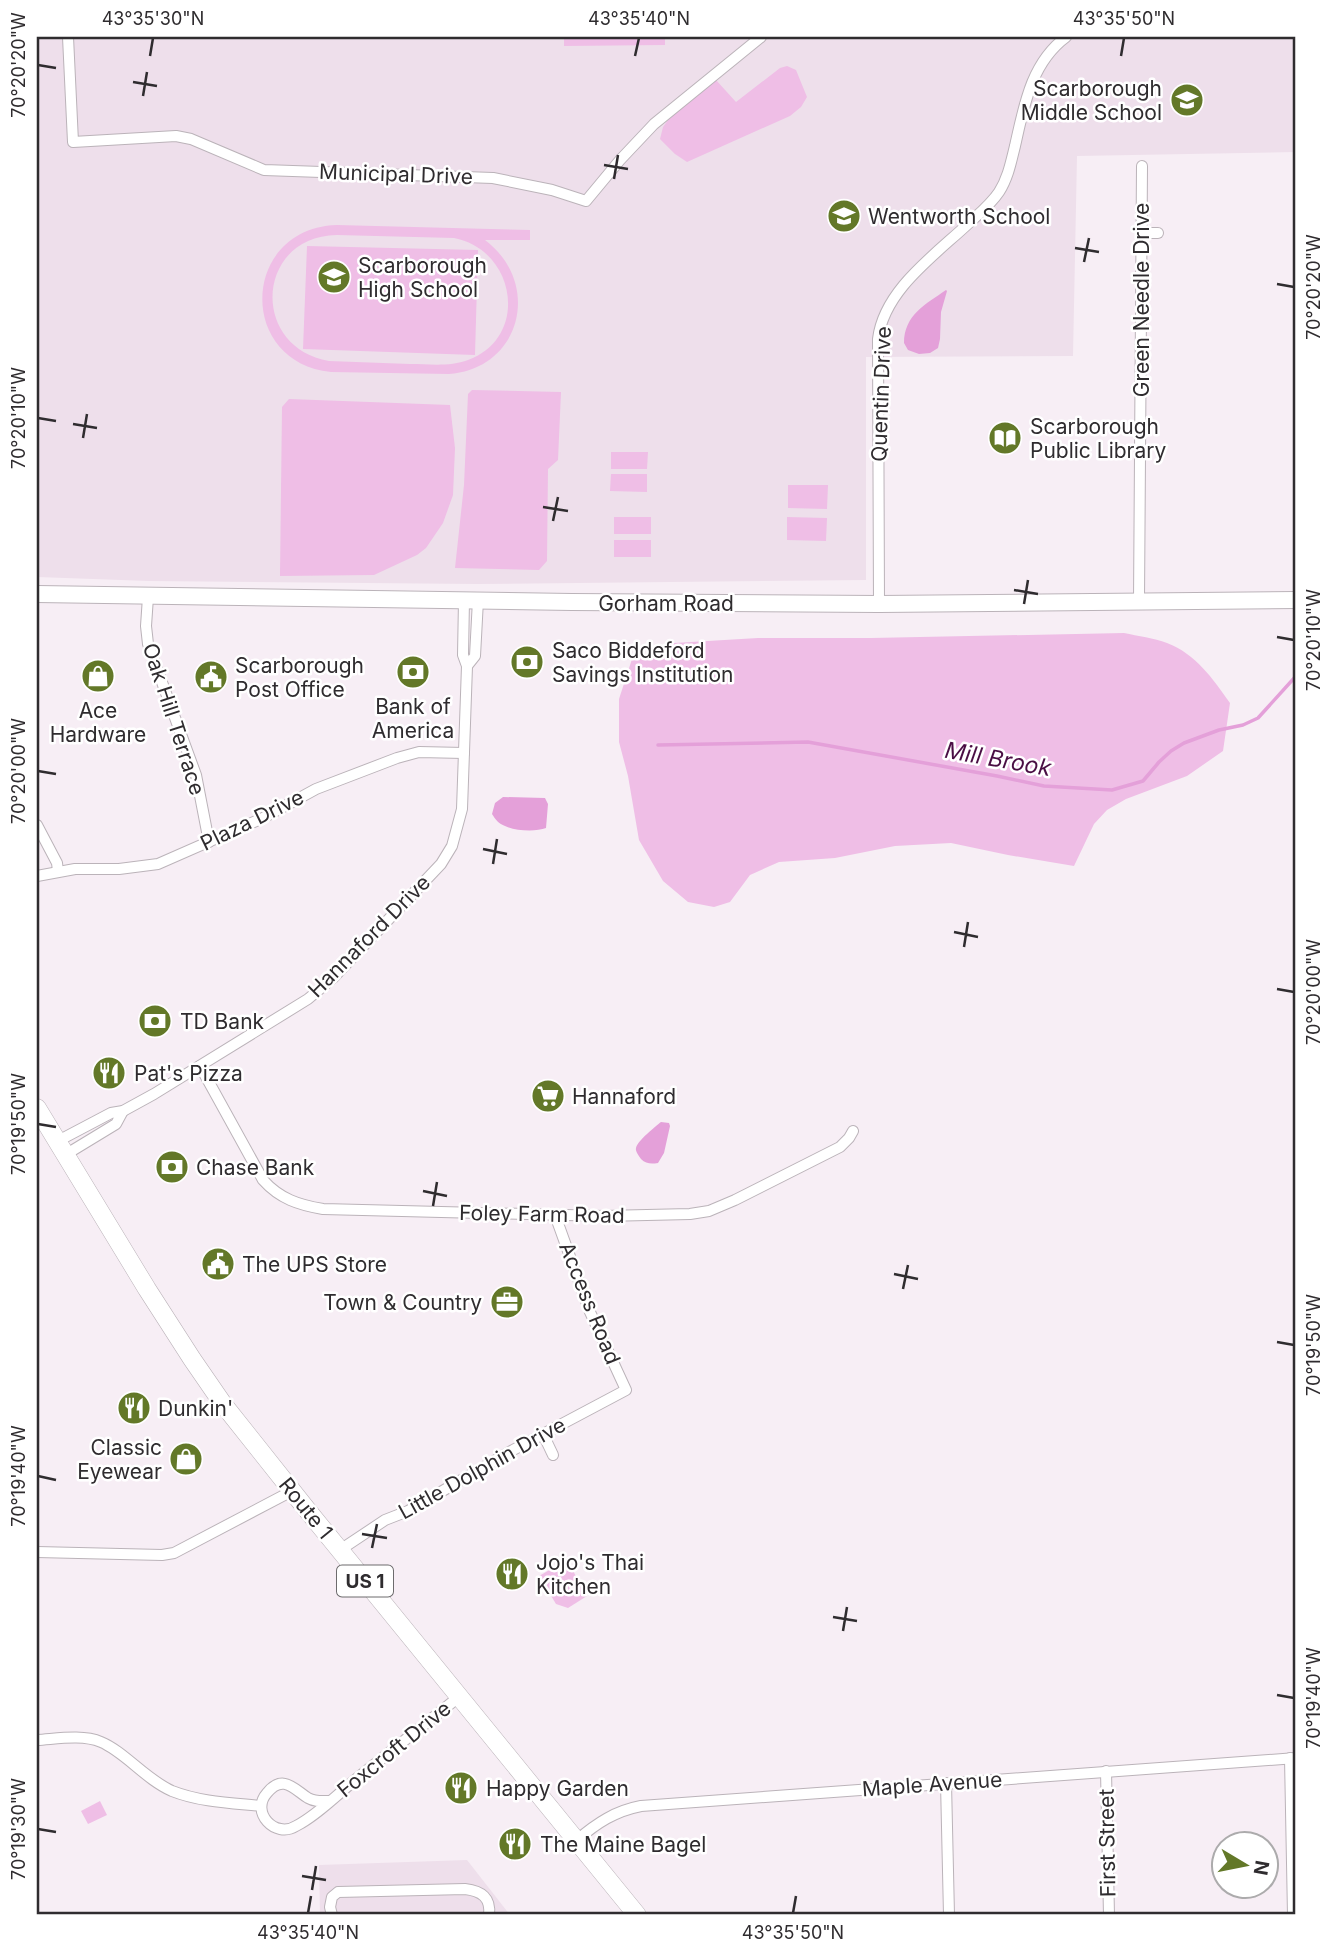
<svg xmlns="http://www.w3.org/2000/svg" width="1333" height="1952" font-family="Inter,sans-serif">
<style>
.built{fill:#eedfeb}
.green{fill:#efbee6;fill-rule:evenodd}
.water{fill:#e4a0d9}
.lines{fill:none;stroke-linecap:round;stroke-linejoin:round}
.stream{stroke:#e4a0d9;stroke-width:3.5}
.minor-casing{stroke:#bbb3b9;stroke-width:12}
.secondary-casing{stroke:#bbb3b9;stroke-width:18}
.primary-casing{stroke:#bbb3b9;stroke-width:19}
.minor{stroke:#fff;stroke-width:10}
.secondary{stroke:#fff;stroke-width:16}
.primary{stroke:#fff;stroke-width:18}
.ticks{fill:none;stroke:#2f2c2f;stroke-width:2.5}
.labels{text-anchor:middle;dominant-baseline:central;stroke-width:5;stroke-linejoin:round;paint-order:stroke}
.shield{fill:#fff;stroke:#6d6b6d;stroke-width:2}
.shield-label{font-size:19px;font-weight:bold;fill:#2f2c2f}
.poi-label{font-size:21px;fill:#2f2c2f;stroke:#fff;text-anchor:start}
.street-label{font-size:21px;fill:#2f2c2f;stroke:#fff}
.water-label{font-size:23px;font-style:italic;fill:#4a0e44;stroke:#fff}
.neatline{fill:none;stroke:#2f2c2f;stroke-width:2.5}
.ticks-label{font-size:18px;text-anchor:middle;fill:#2f2c2f}
</style>
<rect width="100%" height="100%" fill="#f7eef5"/>
<g class="built">
<polygon points="37,37 1296,37 1296,152 1077,156 1073,356 866,357 866,580 477,584 149,581 37,577"/>
<polygon points="467,1860 510,1915 320,1915 319,1865"/>
</g>
<g class="green">
<polygon points="564,37 665,37 665,45 564,46"/>
<polygon points="787,66 796,70 807,97 801,107 790,116 687,162 675,154 660,139 663,127 668,120 716,80 736,102 780,68"/>
<path d="M337,225L530,230V240H485C542,283 522,368 449,374L331,372C236,362 241,228 337,225ZM337,235L454,238C516,250 530,337 468,360C450,367 429,364 410,364C383,363 356,362 329,361C249,347 256,236 337,235Z"/>
<polygon points="307,246 478,250 475,355 303,349"/>
<polygon points="472,390 561,392 558,460 548,469 547,561 539,570 455,568 464,485 468,394"/>
<polygon points="289,399 450,405 455,448 453,495 443,523 426,548 417,555 374,575 280,576 282,407"/>
<polygon points="611,452 648,452 647,469 611,469"/>
<polygon points="611,474 647,474 647,492 610,491"/>
<polygon points="788,485 828,485 827,509 788,508"/>
<rect x="614" y="517" width="37" height="17"/>
<polygon points="787,517 827,518 826,541 787,540"/>
<rect x="614" y="540" width="37" height="17"/>
<path d="M1124,633C1138,636 1154,638 1167,643C1196,654 1213,679 1230,703L1223,751L1187,776L1126,799L1107,810L1094,824L1074,866L1008,855L951,843L895,846L835,858L779,862L750,875L730,902L714,907L688,902L663,881L639,840L628,776L619,742V699L632,659L674,643L758,638H871Z"/>
<polygon points="567,1560 587,1596 568,1608 556,1604 539,1576"/>
<polygon points="100,1801 107,1815 88,1824 81,1811"/>
</g>
<g class="water">
<path d="M946,290L947,291L941,312L940,339L938,348L930,353L919,354L908,350L904,343C904,315 926,304 946,290Z"/>
<path d="M503,797L545,798L548,804L546,828C536,832 515,831 505,826C499,824 495,819 492,814L495,803Z"/>
<path d="M661,1122L669,1123L670,1126L664,1153L658,1163C651,1164 646,1164 641,1159C639,1156 635,1151 636,1148C637,1141 656,1126 661,1122Z"/>
</g>
<g class="lines">
<polyline class="stream" points="658,745 808,742 997,776 1044,786 1112,790 1143,781 1159,762 1171,751 1184,743 1219,730 1243,725 1258,718 1296,676"/>
<defs>
<g id="minor">
<polyline points="68,37 73,142 176,136 191,139 264,170 493,178 552,190 586,201 620,160 654,124 761,37"/>
<polyline points="1141,233 1158,233"/>
<polyline points="148,597 146,626 148,644 196,775 209,842"/>
<polyline points="1139,601 1142,166"/>
<path d="M879,604L878,339C884,290 935,255 969,223C980,213 991,204 999,192C1008,178 1011,162 1015,146C1024,106 1031,63 1066,37"/>
<polyline points="467,666 475,656 478,600"/>
<polyline points="37,825 57,863 58,871"/>
<polyline points="37,876 75,869 119,869 158,864 263,818 316,789 397,758 419,752 464,753"/>
<path d="M200,1066L263,1180C280,1199 299,1205 323,1209L604,1216L690,1214L709,1211L735,1200L840,1147L849,1138L853,1131"/>
<polyline points="56,1142 111,1113 123,1111 154,1094 308,999 333,978 441,864 452,846 462,809 467,666 463,655 464,600"/>
<polyline points="65,1155 116,1124 123,1111"/>
<polyline points="543,1434 553,1455"/>
<polyline points="340,1550 385,1520 408,1511 513,1450 626,1390 590,1312 555,1215"/>
<polyline points="37,1552 162,1555 174,1553 292,1491"/>
<path d="M37,1740C56,1739 82,1734 101,1742C125,1752 145,1779 172,1791C200,1802 231,1803 261,1806"/>
<polyline points="1290,1758 1293,1915"/>
<polyline points="1106,1771 1109,1915"/>
<polyline points="946,1783 949,1915"/>
<path d="M329,1801C321,1801 315,1802 308,1798C295,1790 283,1773 267,1793C250,1812 275,1839 296,1826C316,1816 338,1794 355,1780C390,1752 425,1724 460,1696"/>
<path d="M577,1840C597,1823 615,1811 641,1806L1296,1758"/>
<path d="M332,1915L330,1907L332,1897L338,1892L465,1889C482,1891 491,1898 489,1915"/>
</g>
<polyline id="secondary" points="37,594 572,602 879,604 1296,600"/>
<polyline id="primary" points="37,1108 147,1289 192,1359 223,1404 308,1511 637,1915"/>
</defs>
<use href="#minor" class="minor-casing"/>
<use href="#secondary" class="secondary-casing"/>
<use href="#primary" class="primary-casing"/>
<use href="#minor" class="minor"/>
<use href="#secondary" class="secondary"/>
<use href="#primary" class="primary"/>
</g>
<path class="ticks" d="M150,56L153,38M635,56L639,38M1121,56L1124,38M38,65L56,68M133,82L157,86M143,96L147,72M604,165L628,169M614,179L618,155M1075,248L1099,252M1084,262L1089,238M1277,284L1294,287M38,418L56,421M73,424L97,428M83,438L87,414M543,507L568,511M553,521L558,497M1014,590L1038,594M1024,604L1028,580M1277,637L1294,640M38,771L56,774M483,849L507,854M493,864L497,839M954,932L978,937M964,947L968,922M1277,989L1294,992M38,1124L56,1127M423,1191L447,1196M433,1206L437,1182M894,1274L918,1279M903,1289L908,1265M1277,1342L1294,1345M38,1476L56,1480M362,1534L387,1538M372,1548L377,1524M833,1617L857,1621M843,1631L847,1607M1277,1695L1294,1698M38,1829L56,1832M302,1876L326,1880M312,1890L316,1866M308,1913L311,1896M793,1913L796,1896"/>
<defs>
<symbol id="school-disc" viewBox="-11 -11 22 22"><circle r="9.5" fill="#637828" stroke="#fff"/><path d="M0-5L7-2L0 1L-7-2ZM-4 1L0 2.5L4 1V4Q0 6-4 4Z" fill="#fff"/></symbol>
<symbol id="library-disc" viewBox="-11 -11 22 22"><circle r="9.5" fill="#637828" stroke="#fff"/><path d="M-6-4Q-3-5.5-.7-3.5V5Q-3 3-6 4ZM6-4Q3-5.5 .7-3.5V5Q3 3 6 4Z" fill="#fff"/></symbol>
<symbol id="bank-disc" viewBox="-11 -11 22 22"><circle r="9.5" fill="#637828" stroke="#fff"/><path d="M-6-4H6V4H-6ZM0-2.3a2.3 2.3 0 1 0 0 4.6a2.3 2.3 0 1 0 0-4.6Z" fill="#fff"/></symbol>
<symbol id="shop-disc" viewBox="-11 -11 22 22"><circle r="9.5" fill="#637828" stroke="#fff"/><path d="M-5-2.5h2.3a2.7 3.5 0 0 1 5.4 0H5L5.5 6h-11ZM-1.5-2.5h3a1.5 2.3 0 0 0-3 0Z" fill="#fff"/></symbol>
<symbol id="civic-disc" viewBox="-11 -11 22 22"><circle r="9.5" fill="#637828" stroke="#fff"/><path d="M-.6-6.5H3V-4.5H.6V-3L4-1V1h2V6H-6V1h2V-1L-.6-3ZM-1.2 2.5V6h2.4V2.5Z" fill="#fff"/></symbol>
<symbol id="restaurant-disc" viewBox="-11 -11 22 22"><circle r="9.5" fill="#637828" stroke="#fff"/><path d="M-5-6h1v4h1v-4h1v4h1v-4h1v5L-1.5 .5V6h-2V.5L-5-1ZM5-6V6H3V1.5H1.5Q1.5-4 5-6Z" fill="#fff"/></symbol>
<symbol id="supermarket-disc" viewBox="-11 -11 22 22"><circle r="9.5" fill="#637828" stroke="#fff"/><path d="M-6-5.5h2.5l.6 2H6L4.5 2H-2.5L-4.4-4H-6ZM-1.5 3.2a1.3 1.3 0 1 0 .1 0ZM3 3.2a1.3 1.3 0 1 0 .1 0Z" fill="#fff"/></symbol>
<symbol id="office-disc" viewBox="-11 -11 22 22"><circle r="9.5" fill="#637828" stroke="#fff"/><path d="M-6-3h4V-5.5h4V-3h4V5H-6ZM-1-4.5V-3h2v-1.5ZM-6 0V1H6V0Z" fill="#fff"/></symbol>
</defs>
<g fill-rule="evenodd">
<use href="#school-disc" x="1168" y="81" width="38" height="38"/>
<use href="#school-disc" x="825" y="197" width="38" height="38"/>
<use href="#school-disc" x="315" y="258" width="38" height="38"/>
<use href="#library-disc" x="986" y="419" width="38" height="38"/>
<use href="#bank-disc" x="508" y="643" width="38" height="38"/>
<use href="#bank-disc" x="394" y="653" width="38" height="38"/>
<use href="#shop-disc" x="79" y="657" width="38" height="38"/>
<use href="#civic-disc" x="192" y="658" width="38" height="38"/>
<use href="#bank-disc" x="136" y="1002" width="38" height="38"/>
<use href="#restaurant-disc" x="90" y="1054" width="38" height="38"/>
<use href="#supermarket-disc" x="529" y="1077" width="38" height="38"/>
<use href="#bank-disc" x="153" y="1148" width="38" height="38"/>
<use href="#civic-disc" x="199" y="1245" width="38" height="38"/>
<use href="#office-disc" x="488" y="1283" width="38" height="38"/>
<use href="#restaurant-disc" x="115" y="1389" width="38" height="38"/>
<use href="#shop-disc" x="167" y="1440" width="38" height="38"/>
<use href="#restaurant-disc" x="493" y="1555" width="38" height="38"/>
<use href="#restaurant-disc" x="442" y="1769" width="38" height="38"/>
<use href="#restaurant-disc" x="496" y="1825" width="38" height="38"/>
</g>
<g class="labels">
<rect class="shield" x="337" y="1565.5" width="56" height="31" rx="5"/>
<g class="shield-label">
<text x="365" y="1581">US 1</text>
</g>
<g class="poi-label">
<text x="1162" y="88" text-anchor="end">Scarborough<tspan x="1162" dy="24">Middle School</tspan></text>
<text x="868" y="216">Wentworth School</text>
<text x="358" y="265">Scarborough<tspan x="358" dy="24">High School</tspan></text>
<text x="1030" y="426">Scarborough<tspan x="1030" dy="24">Public Library</tspan></text>
<text x="552" y="650">Saco Biddeford<tspan x="552" dy="24">Savings Institution</tspan></text>
<text x="235" y="665">Scarborough<tspan x="235" dy="24">Post Office</tspan></text>
<text x="413" y="706" text-anchor="middle">Bank of<tspan x="413" dy="24">America</tspan></text>
<text x="98" y="710" text-anchor="middle">Ace<tspan x="98" dy="24">Hardware</tspan></text>
<text x="180" y="1021">TD Bank</text>
<text x="134" y="1073">Pat's Pizza</text>
<text x="572" y="1096">Hannaford</text>
<text x="196" y="1167">Chase Bank</text>
<text x="242" y="1264">The UPS Store</text>
<text x="482" y="1302" text-anchor="end">Town &amp; Country</text>
<text x="158" y="1408">Dunkin'</text>
<text x="162" y="1447" text-anchor="end">Classic<tspan x="162" dy="24">Eyewear</tspan></text>
<text x="536" y="1562">Jojo's Thai<tspan x="536" dy="24">Kitchen</tspan></text>
<text x="486" y="1788">Happy Garden</text>
<text x="540" y="1844">The Maine Bagel</text>
</g>
<g class="street-label">
<text transform="translate(396 174) rotate(2)">Municipal Drive</text>
<text transform="translate(1141 300) rotate(-90)">Green Needle Drive</text>
<text transform="translate(881 394) rotate(-88)">Quentin Drive</text>
<text x="666" y="603">Gorham Road</text>
<text transform="translate(174 719) rotate(72)">Oak Hill Terrace</text>
<text transform="translate(252 820) rotate(-26)">Plaza Drive</text>
<text transform="translate(369 936) rotate(-45)">Hannaford Drive</text>
<text transform="translate(542 1214) rotate(1)">Foley Farm Road</text>
<text transform="translate(590 1303) rotate(68)">Access Road</text>
<text transform="translate(482 1468) rotate(-29)">Little Dolphin Drive</text>
<text transform="translate(306 1508) rotate(51)">Route 1</text>
<text transform="translate(394 1749) rotate(-39)">Foxcroft Drive</text>
<text transform="translate(932 1784) rotate(-4)">Maple Avenue</text>
<text transform="translate(1107 1843) rotate(-91)">First Street</text>
</g>
<g class="water-label">
<text transform="translate(998 759) rotate(10)">Mill Brook</text>
</g>
</g>
<rect width="1333" height="1952" fill="none" stroke="#ffffff" stroke-width="77"/>
<g transform="translate(1245 1865) rotate(100)"><circle r="33" fill="#ffffff" stroke="#acabac" stroke-width="2"/>
<path d="M0-5L12 26L0 18L-12 26Z" fill="#637828"/>
<text y="-10" font-size="19" font-weight="bold" text-anchor="middle" fill="#2f2c2f">N</text>
</g>
<rect x="38" y="38" width="1256" height="1875" class="neatline"/>
<g class="ticks-label">
<text x="153" y="25">43°35'30"N</text>
<text x="639" y="25">43°35'40"N</text>
<text x="1124" y="25">43°35'50"N</text>
<text transform="translate(19 65) rotate(-90)" y="6">70°20'20"W</text>
<text transform="translate(1314 287) rotate(-90)" y="6">70°20'20"W</text>
<text transform="translate(19 418) rotate(-90)" y="6">70°20'10"W</text>
<text transform="translate(1314 640) rotate(-90)" y="6">70°20'10"W</text>
<text transform="translate(19 771) rotate(-90)" y="6">70°20'00"W</text>
<text transform="translate(1314 992) rotate(-90)" y="6">70°20'00"W</text>
<text transform="translate(19 1124) rotate(-90)" y="6">70°19'50"W</text>
<text transform="translate(1314 1345) rotate(-90)" y="6">70°19'50"W</text>
<text transform="translate(19 1476) rotate(-90)" y="6">70°19'40"W</text>
<text transform="translate(1314 1698) rotate(-90)" y="6">70°19'40"W</text>
<text transform="translate(19 1829) rotate(-90)" y="6">70°19'30"W</text>
<text x="308" y="1939">43°35'40"N</text>
<text x="793" y="1939">43°35'50"N</text>
</g>
</svg>
